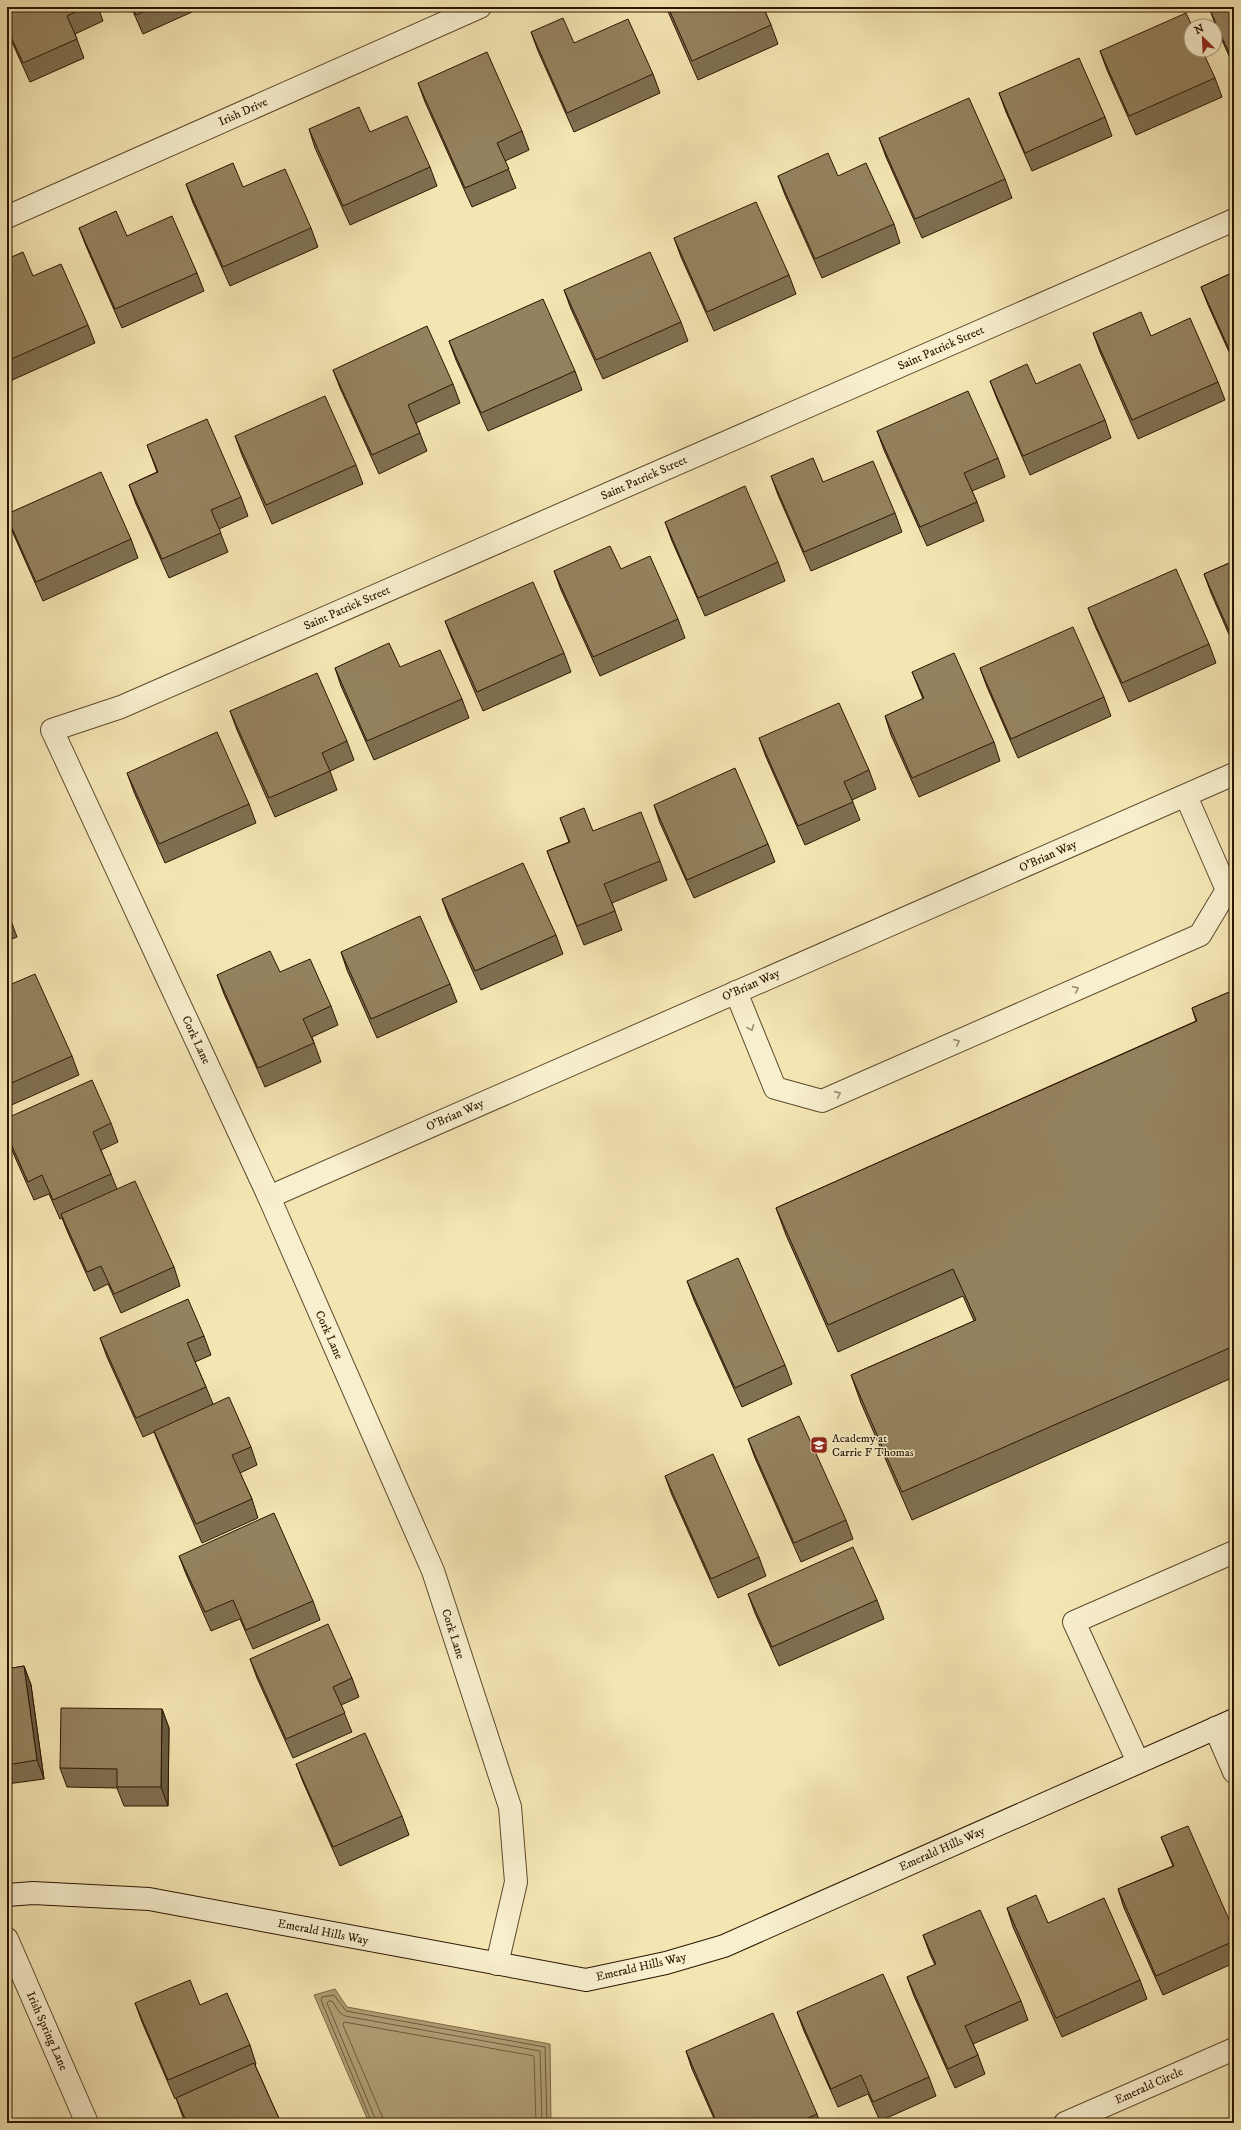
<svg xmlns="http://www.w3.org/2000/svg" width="1241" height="2130" font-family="'IM FELL DW Pica',serif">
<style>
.water{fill:#b09f76;stroke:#7b6847}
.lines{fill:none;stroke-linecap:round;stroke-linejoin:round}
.shore{stroke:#6e5a3c;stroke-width:1}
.lane-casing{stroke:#5d492e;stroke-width:24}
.street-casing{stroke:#5d492e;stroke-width:24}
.secondary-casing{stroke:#2b1501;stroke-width:24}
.lane{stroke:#f8efce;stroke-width:22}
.street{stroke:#f8efce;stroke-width:22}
.secondary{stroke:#f8efce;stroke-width:22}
.wall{fill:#7f7051;stroke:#2b1501}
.shaded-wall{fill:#685b42;stroke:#2b1501}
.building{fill:#94825e;stroke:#2b1501}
.oneway{stroke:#9c8d72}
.labels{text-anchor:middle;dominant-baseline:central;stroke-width:3;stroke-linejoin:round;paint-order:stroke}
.street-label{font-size:12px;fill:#2b1501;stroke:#f8efce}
.poi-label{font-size:12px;fill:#2b1501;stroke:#f8efce;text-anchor:start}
</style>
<rect width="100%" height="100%" fill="#f4e6b3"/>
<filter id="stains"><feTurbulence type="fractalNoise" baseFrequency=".005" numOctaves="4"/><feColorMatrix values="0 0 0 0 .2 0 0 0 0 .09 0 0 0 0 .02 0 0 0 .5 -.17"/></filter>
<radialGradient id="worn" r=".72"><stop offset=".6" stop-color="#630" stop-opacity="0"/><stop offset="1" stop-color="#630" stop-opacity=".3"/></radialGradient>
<polygon class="water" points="335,1989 347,2007 550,2044 551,2123 369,2123 314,1995"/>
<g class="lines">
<g class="shore">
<polyline points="372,2123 321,2000 322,1997 334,1995 346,2011 545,2047 547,2123"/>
<polyline points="377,2123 327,2003 329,2001 332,2001 340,2013 345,2016 540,2051 542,2123"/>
<polyline points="383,2123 382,2116 343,2025 344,2022 534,2056 536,2123"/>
</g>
<defs>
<g id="lane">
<polyline points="736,992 775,1088 822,1101 1200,935 1227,890 1186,796"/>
<polyline points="1138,1762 1074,1622 1234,1552"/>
</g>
<g id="street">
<polyline points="7,217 480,7"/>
<polyline points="269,1197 1234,774"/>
<polyline points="1215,1728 1234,1772"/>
<polyline points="7,1939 87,2123"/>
<polyline points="497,1964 516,1882 510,1807 433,1571 269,1197 52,730 121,707 1234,220"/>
<polyline points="1065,2123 1234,2049"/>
</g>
<polyline id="secondary" points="7,1895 33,1893 149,1899 586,1980 666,1963 724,1946 1234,1720"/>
</defs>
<use href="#lane" class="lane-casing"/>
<use href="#street" class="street-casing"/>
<use href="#secondary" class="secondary-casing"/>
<use href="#lane" class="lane"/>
<use href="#street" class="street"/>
<use href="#secondary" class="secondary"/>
</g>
<g class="wall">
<polygon points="7,7 98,7 103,21 75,34 84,58 30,82 7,31"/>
<polygon points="131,7 203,7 143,34"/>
<polygon points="666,7 763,7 771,25 778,44 698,80"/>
<polygon points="794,7 805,7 795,11"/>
<polygon points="1234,7 1234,67 1217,29 1210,10"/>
<polygon points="531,32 574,43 653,74 660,93 574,132 538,51"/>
<polygon points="1100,51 1215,78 1222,97 1136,135 1107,70"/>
<polygon points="418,83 522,131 529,150 505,161 516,188 472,207 425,102"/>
<polygon points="999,93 1105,117 1112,136 1032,171 1006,112"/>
<polygon points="309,129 370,132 430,167 437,186 350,225 315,148"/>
<polygon points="879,138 1005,179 1012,198 922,238 886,157"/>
<polygon points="778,176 838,176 894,224 900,243 822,278 785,195"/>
<polygon points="186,184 243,187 311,228 318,247 230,286 193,203"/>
<polygon points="79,228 127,236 197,273 204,291 122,328 86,246"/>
<polygon points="674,238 789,275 796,294 714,331 681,257"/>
<polygon points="7,259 33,276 88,325 95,343 10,381 7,374"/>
<polygon points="1234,272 1234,363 1208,305 1201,287"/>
<polygon points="564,290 681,322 688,341 603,379 571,309"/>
<polygon points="1093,333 1151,336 1218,382 1225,400 1138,439 1100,352"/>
<polygon points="449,341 575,371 582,390 488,431 456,360"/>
<polygon points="333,370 453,384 460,403 416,423 427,451 379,474 340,388"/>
<polygon points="990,381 1036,384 1105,420 1111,438 1030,475 997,399"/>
<polygon points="877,431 998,458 1005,477 972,491 977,502 984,521 927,546 884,450"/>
<polygon points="235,436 356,465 363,484 272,524 242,455"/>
<polygon points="147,445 241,497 248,516 219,529 228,552 169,578 136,504 129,485 157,472"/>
<polygon points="771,476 823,482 895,513 902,532 811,571 778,495"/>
<polygon points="7,518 131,539 138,558 43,601 13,533"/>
<polygon points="665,522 778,562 785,581 705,616 672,541"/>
<polygon points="1234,561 1234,646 1211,593 1204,574"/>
<polygon points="621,569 678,619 685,638 600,676 561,590 554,571"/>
<polygon points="1088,608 1209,644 1216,663 1129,702 1095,626"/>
<polygon points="445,621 564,653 571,672 483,711 452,639"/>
<polygon points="400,667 462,699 469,718 374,760 341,686 335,668"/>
<polygon points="980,668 1104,697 1111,716 1018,758 987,687"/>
<polygon points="912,672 994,742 1000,761 919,797 891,735 885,716 923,699"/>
<polygon points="230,711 347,741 354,760 330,771 337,790 275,817 237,730"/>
<polygon points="759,738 869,770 876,789 852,800 860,820 805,845 766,757"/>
<polygon points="127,773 249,804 256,823 165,863 134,792"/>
<polygon points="654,805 768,844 775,862 694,898 660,823"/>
<polygon points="560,818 593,831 660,861 667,880 612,903 622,930 584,945 554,870 547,851 569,842"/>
<polygon points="442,899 556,935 563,954 481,990 449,918"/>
<polygon points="7,910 17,937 7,941"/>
<polygon points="341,952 450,984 457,1002 377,1038 347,970"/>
<polygon points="280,972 331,1006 338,1025 312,1037 321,1062 265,1087 224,994 217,975"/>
<polygon points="7,986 72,1056 79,1075 7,1107"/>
<polygon points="1234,990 1234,1377 912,1520 861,1403 851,1375 974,1321 963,1296 838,1352 786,1235 776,1208 1196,1021 1192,1008"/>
<polygon points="7,1118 111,1123 118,1142 101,1150 111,1174 117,1189 174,1267 180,1286 121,1313 108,1284 94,1291 68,1233 62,1218 60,1219 49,1194 34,1200 7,1139"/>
<polygon points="687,1281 785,1365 792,1384 742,1407 694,1300"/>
<polygon points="204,1336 211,1355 195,1362 206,1387 213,1404 251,1447 257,1465 240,1473 252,1499 258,1518 202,1543 161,1449 154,1432 143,1437 107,1357 100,1338"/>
<polygon points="748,1439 846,1520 853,1539 801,1562 755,1458"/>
<polygon points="665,1476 759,1557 766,1576 718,1598 672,1495"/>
<polygon points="179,1556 313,1601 320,1620 253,1649 240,1619 211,1631 186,1574"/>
<polygon points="748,1594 877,1600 884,1619 779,1666 755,1613"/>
<polygon points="250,1659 352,1678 359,1697 341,1705 352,1732 293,1758 257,1678"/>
<polygon points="24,1666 31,1685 44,1779 7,1784 7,1669"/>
<polygon points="162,1709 169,1728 168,1806 124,1806 117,1788 67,1787 60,1768"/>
<polygon points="296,1764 402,1816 409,1835 340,1866 303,1782"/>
<polygon points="1161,1837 1234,1931 1234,1963 1163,1995 1124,1908 1118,1889 1173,1866"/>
<polygon points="1007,1908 1048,1923 1140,1980 1147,1999 1062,2037 1013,1927"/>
<polygon points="923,1935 1021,2001 1028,2020 973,2044 978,2055 985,2074 955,2088 914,1996 907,1977 935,1965 930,1954"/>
<polygon points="135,2003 200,2005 250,2045 256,2064 255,2065 281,2123 185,2123 176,2098 175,2099 142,2022"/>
<polygon points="797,2012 929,2077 936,2096 880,2121 868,2094 838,2107 804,2031"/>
<polygon points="686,2051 817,2114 820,2123 716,2123 692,2069"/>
</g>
<g class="shaded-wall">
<polygon points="24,1666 31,1685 44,1779 37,1760"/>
<polygon points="162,1709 169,1728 168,1806 161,1787"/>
</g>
<g class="building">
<polygon points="7,7 86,7 67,16 77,39 23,63 7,28"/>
<polygon points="133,7 154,7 136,15"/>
<polygon points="668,7 763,7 771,25 692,61"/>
<polygon points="1217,7 1234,7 1234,64 1210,10"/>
<polygon points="1186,13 1192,26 1191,26 1191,50 1202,50 1215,78 1129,116 1100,51"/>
<polygon points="563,18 574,43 628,19 653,74 567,113 531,32"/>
<polygon points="487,52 522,131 497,143 509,169 465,188 418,83"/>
<polygon points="1079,58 1105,117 1025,153 999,93"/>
<polygon points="969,98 1005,179 915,219 879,138"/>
<polygon points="359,107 370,132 407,116 430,167 343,206 309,129"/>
<polygon points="828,153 838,176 866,163 894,224 815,259 778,176"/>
<polygon points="233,163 243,187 285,169 311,228 223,267 186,184"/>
<polygon points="756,202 789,275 707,312 674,238"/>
<polygon points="116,211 127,236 172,216 197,273 115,309 79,228"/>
<polygon points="23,252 33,276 61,264 88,325 7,361 7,259"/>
<polygon points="650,252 681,322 596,360 564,290"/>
<polygon points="1234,272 1234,358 1233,358 1201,287"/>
<polygon points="543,299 575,371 481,413 449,341"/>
<polygon points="1141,312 1151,336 1190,318 1218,382 1132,420 1093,333"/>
<polygon points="427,326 453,384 408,405 420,433 372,455 333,370"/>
<polygon points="1027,364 1036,384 1080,364 1105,420 1023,456 990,381"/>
<polygon points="968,391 998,458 964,473 977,502 920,527 877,431"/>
<polygon points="325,396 356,465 266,505 235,436"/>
<polygon points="207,419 241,497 211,510 221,533 162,559 129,485 158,472 147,445"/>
<polygon points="813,458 823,482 873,461 895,513 804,552 771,476"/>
<polygon points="101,472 131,539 36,582 7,517 7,514"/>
<polygon points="745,486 778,562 698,598 665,522"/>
<polygon points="610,546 621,569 650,556 678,619 593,657 554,571"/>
<polygon points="1234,561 1234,640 1233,640 1204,574"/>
<polygon points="1176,569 1209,644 1122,683 1088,608"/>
<polygon points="533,582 564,653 477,692 445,621"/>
<polygon points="1073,627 1104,697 1011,739 980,668"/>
<polygon points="389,643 400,667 440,650 462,699 367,741 335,668"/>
<polygon points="954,653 994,742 912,778 885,716 924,698 912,672"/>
<polygon points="317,673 347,741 322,753 330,771 269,798 230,711"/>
<polygon points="839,703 869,770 844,782 853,802 798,826 759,738"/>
<polygon points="217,732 249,804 159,844 127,773"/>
<polygon points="735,768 768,844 687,880 654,805"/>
<polygon points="584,808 593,831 641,812 660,861 604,884 615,911 577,926 547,851 570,842 560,818"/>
<polygon points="523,863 556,935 475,971 442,899"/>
<polygon points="7,910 10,918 7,920"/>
<polygon points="420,916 450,984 371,1019 341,952"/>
<polygon points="270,951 280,972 310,959 331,1006 303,1019 314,1043 258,1068 217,975"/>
<polygon points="35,974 72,1056 7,1085 7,986"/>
<polygon points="1234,990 1234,1346 902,1492 851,1375 976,1320 953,1269 828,1325 776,1208 1197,1021 1192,1008"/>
<polygon points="92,1080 111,1123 93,1132 111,1174 53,1200 42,1175 28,1182 7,1135 7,1118"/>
<polygon points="135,1181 174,1267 114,1294 101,1266 87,1272 61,1214"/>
<polygon points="738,1258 785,1365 735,1388 687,1281"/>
<polygon points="188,1299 204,1336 187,1343 206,1387 136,1418 100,1338"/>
<polygon points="229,1397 251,1447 232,1455 252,1499 196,1524 154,1431"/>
<polygon points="799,1416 846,1520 794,1543 748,1439"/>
<polygon points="713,1454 759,1557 711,1579 665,1476"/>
<polygon points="274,1513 313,1601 246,1630 233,1600 205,1612 179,1556"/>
<polygon points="853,1547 877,1600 772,1647 748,1594"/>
<polygon points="328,1624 352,1678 333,1687 345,1713 286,1739 250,1659"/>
<polygon points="24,1666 37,1760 7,1765 7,1669"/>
<polygon points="61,1708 162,1709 161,1787 117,1787 117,1769 60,1768"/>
<polygon points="365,1733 402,1816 333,1847 296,1764"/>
<polygon points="1188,1826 1234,1931 1234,1941 1156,1976 1118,1889 1174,1866 1161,1837"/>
<polygon points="1036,1895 1048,1923 1104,1898 1140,1980 1056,2018 1007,1908"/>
<polygon points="980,1910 1021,2001 965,2026 978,2055 948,2069 907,1977 936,1964 923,1935"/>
<polygon points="883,1974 929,2077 873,2102 861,2075 831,2089 797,2012"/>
<polygon points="190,1980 200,2005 227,1993 250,2045 168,2080 135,2003"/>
<polygon points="773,2013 817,2114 797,2123 717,2123 686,2051"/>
<polygon points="254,2063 281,2123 187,2123 176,2098"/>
<polygon points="1234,2116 1234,2123 1218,2123"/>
</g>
<defs><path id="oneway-chevron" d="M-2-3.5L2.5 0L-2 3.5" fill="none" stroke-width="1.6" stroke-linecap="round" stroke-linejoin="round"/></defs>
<g class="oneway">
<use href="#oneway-chevron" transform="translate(1076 989) rotate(-24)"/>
<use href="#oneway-chevron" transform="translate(751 1028) rotate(68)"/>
<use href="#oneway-chevron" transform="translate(957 1042) rotate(-24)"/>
<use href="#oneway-chevron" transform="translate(838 1094) rotate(-24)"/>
</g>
<defs>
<symbol id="school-square" viewBox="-11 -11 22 22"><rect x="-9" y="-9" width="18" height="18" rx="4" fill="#8f2418" stroke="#f8efce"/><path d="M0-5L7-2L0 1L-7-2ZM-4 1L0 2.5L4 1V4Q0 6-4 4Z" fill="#fff"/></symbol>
</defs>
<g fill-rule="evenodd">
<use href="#school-square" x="809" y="1435" width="20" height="20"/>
</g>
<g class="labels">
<g class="street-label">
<text transform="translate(243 112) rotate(-24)">Irish Drive</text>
<text transform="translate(941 348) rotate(-24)">Saint Patrick Street</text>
<text transform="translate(644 478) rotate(-24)">Saint Patrick Street</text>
<text transform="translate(347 608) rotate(-24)">Saint Patrick Street</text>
<text transform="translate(1048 856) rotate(-24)">O'Brian Way</text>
<text transform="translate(751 985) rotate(-24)">O'Brian Way</text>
<text transform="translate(196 1040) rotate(65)">Cork Lane</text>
<text transform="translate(455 1115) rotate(-24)">O'Brian Way</text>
<text transform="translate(329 1335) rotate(66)">Cork Lane</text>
<text transform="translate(453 1634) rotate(72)">Cork Lane</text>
<text transform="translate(942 1849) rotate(-24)">Emerald Hills Way</text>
<text transform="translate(323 1932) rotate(11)">Emerald Hills Way</text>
<text transform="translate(641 1967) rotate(-13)">Emerald Hills Way</text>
<text transform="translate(47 2031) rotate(66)">Irish Spring Lane</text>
<text transform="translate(1149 2086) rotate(-24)">Emerald Circle</text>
</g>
<g class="poi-label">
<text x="832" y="1438">Academy at<tspan x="832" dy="14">Carrie F Thomas</tspan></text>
</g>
</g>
<rect width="1241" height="2130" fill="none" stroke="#f4e6b3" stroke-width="24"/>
<rect x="8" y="8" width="1225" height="2114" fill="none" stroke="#2b1501" stroke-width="2"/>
<rect x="12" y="12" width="1217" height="2106" fill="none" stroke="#2b1501"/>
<g transform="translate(1203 38) rotate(336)"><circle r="19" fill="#f8efce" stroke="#a6987c"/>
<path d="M0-3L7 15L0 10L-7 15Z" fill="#8f2418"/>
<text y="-6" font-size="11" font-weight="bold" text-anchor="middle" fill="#2b1501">N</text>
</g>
<rect width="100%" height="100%" filter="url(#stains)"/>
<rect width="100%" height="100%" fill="url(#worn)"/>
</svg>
